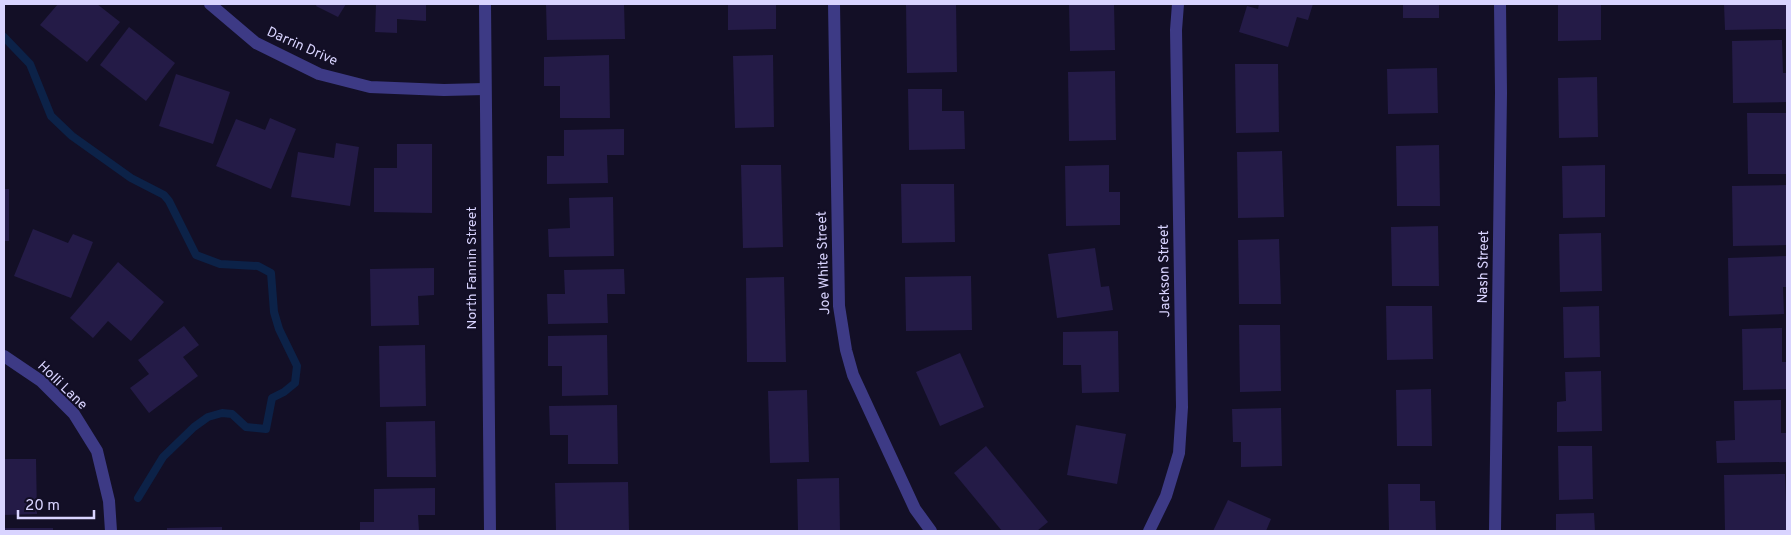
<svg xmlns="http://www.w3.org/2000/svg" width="1791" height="535" font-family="Overpass,sans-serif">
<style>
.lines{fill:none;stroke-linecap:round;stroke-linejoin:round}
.stream{stroke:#0c2248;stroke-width:8}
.building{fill:#241b47}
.minor{stroke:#3d3a85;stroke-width:12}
.labels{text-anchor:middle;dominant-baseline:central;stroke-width:4;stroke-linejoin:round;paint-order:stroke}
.street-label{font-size:14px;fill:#d9d4ff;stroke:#130f26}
</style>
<rect width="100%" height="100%" fill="#130f26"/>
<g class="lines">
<polyline class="stream" points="4,37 30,64 51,116 72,136 131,178 164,195 169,201 196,255 220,264 258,266 271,273 274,312 279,329 297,366 295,383 284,392 272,398 266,429 246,427 232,414 222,413 208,417 194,427 163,457 138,498"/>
</g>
<g class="building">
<polygon points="58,4 97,4 120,22 87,62 40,25"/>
<polygon points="317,4 346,4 338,17 316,6"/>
<polygon points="376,4 426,4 426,21 397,19 397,33 375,32"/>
<polygon points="546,4 624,4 625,39 547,40"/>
<polygon points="728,4 776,4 776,29 728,30"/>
<polygon points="906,4 956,4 957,72 907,73"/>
<polygon points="1069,4 1114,4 1115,50 1070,51"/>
<polygon points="1259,4 1313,4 1308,20 1297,17 1288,47 1239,32 1247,6 1258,9"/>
<rect x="1403" y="4" width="36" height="14"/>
<polygon points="1558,4 1601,4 1601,40 1558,41"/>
<polygon points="1724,4 1787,4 1787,29 1725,30"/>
<polygon points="129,27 175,63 146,101 100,65"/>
<polygon points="1782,40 1783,73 1787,73 1787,102 1733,103 1732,41"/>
<polygon points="609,55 610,118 560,118 560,86 544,86 544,57"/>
<polygon points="773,55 774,127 735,128 733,56"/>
<polygon points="1235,64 1278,64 1279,132 1236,133"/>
<polygon points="1437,68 1438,113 1388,114 1387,69"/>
<polygon points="1115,71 1116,140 1069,141 1068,72"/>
<polygon points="176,74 230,92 213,144 159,126"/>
<polygon points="1597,77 1598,137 1559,138 1558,78"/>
<polygon points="908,89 942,89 942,111 964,111 965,149 909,150"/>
<polygon points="1747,113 1787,113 1787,174 1748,174"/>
<polygon points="270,118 296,129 271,189 216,166 236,119 265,130"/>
<polygon points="624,129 624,155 607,155 608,183 547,184 547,156 564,156 564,130"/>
<polygon points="336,143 359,147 350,206 291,197 298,152 334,158"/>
<polygon points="397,144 432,144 432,213 374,212 374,168 397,168"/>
<polygon points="1439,145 1440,206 1397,206 1396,146"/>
<polygon points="1282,151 1284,217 1238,218 1237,152"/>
<polygon points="741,165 781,165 783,247 743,248"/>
<polygon points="1109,165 1109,192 1120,192 1120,225 1066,226 1065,166"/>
<polygon points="1605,165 1605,217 1563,218 1562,166"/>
<polygon points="901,184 954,184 955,242 902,243"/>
<polygon points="1787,185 1787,245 1733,246 1732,186"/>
<rect x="4" y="189" width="5" height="52"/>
<polygon points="613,197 614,256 549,257 548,229 570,228 569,198"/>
<polygon points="1438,226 1439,286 1392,286 1391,227"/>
<polygon points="33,229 68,243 73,234 93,242 71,298 14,276"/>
<polygon points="1601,233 1602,291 1560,292 1559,234"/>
<polygon points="1279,239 1281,304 1239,304 1238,240"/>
<polygon points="1095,248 1101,287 1109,286 1113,310 1057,318 1048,254"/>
<polygon points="1787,256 1787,287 1783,287 1784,314 1729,316 1728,258"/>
<polygon points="118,262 164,302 131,341 108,321 93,338 70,318"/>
<polygon points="434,268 434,295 418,296 419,325 371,326 370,269"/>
<polygon points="624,269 625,294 607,294 608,323 548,324 547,294 565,294 564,270"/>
<polygon points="971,276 972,330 906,331 905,277"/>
<polygon points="784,277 786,362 747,362 746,278"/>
<polygon points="1386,306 1432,306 1433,359 1387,360"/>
<polygon points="1599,306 1600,357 1564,358 1563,307"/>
<polygon points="1239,325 1280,325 1281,391 1240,392"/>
<polygon points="184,326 199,345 183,357 198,376 149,413 130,388 149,374 138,360"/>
<polygon points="1782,328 1782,362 1787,362 1787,389 1743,390 1742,329"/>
<polygon points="1118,331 1119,392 1082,393 1081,365 1063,365 1063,332"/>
<polygon points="607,335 608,395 562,396 562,366 548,366 548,336"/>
<polygon points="425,345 426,406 380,407 379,346"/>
<polygon points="960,353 984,407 940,426 916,372"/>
<polygon points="1601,371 1602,431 1557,432 1557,402 1566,401 1565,372"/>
<polygon points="1431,389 1432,446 1397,446 1396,390"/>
<polygon points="807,390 809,462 770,463 768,391"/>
<polygon points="1781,400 1781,433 1787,433 1787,462 1717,463 1716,441 1735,440 1734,401"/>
<polygon points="617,405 618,464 568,464 568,435 550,435 549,406"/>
<polygon points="1281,408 1282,466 1241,467 1241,442 1233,442 1232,409"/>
<polygon points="435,421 436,477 387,477 386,422"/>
<polygon points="1076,425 1126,434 1117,484 1067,475"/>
<polygon points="986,446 1048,522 1037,531 1002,531 954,473"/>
<polygon points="1558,446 1592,446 1593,499 1559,500"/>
<polygon points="4,459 36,459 37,514 4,515"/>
<polygon points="1785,474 1787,531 1725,531 1724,475"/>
<polygon points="839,478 840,531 798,531 797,479"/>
<polygon points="628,482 629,530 556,531 555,483"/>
<polygon points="1388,484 1420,484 1420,501 1435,501 1436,531 1389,531"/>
<polygon points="435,488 435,515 418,515 419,531 360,531 360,522 374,522 374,489"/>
<polygon points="1228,500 1271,519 1266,531 1213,531"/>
<polygon points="1594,513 1595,531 1556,531 1556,514"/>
<polygon points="222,527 222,531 167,531 167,528"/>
<rect x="4" y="528" width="49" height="3"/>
</g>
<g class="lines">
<g class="minor">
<polyline points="210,4 256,43 319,74 370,87 444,90 485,89"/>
<polyline points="485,4 490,531"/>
<polyline points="834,4 839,306 846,350 853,375 915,509 931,531"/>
<polyline points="4,356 41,381 74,414 97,451 109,501 111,531"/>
<polyline points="1149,531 1166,496 1179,453 1182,407 1176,30 1178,4"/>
<polyline points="1495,531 1501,93 1500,4"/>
</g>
</g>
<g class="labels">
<g class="street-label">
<text transform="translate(302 47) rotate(24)">Darrin Drive</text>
<text transform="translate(824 263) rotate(-92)">Joe White Street</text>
<text transform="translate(1484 267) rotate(-89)">Nash Street</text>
<text transform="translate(472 268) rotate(-90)">North Fannin Street</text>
<text transform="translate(1165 271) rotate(-91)">Jackson Street</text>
<text transform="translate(62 386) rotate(44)">Holli Lane</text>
</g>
</g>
<rect width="1791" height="535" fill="none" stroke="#d9d4ff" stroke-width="10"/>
<path d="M18 510v8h76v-8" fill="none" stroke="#d9d4ff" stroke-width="2.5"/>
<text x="25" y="510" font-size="15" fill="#d9d4ff" stroke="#130f26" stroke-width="4" paint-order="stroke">20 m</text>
</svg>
